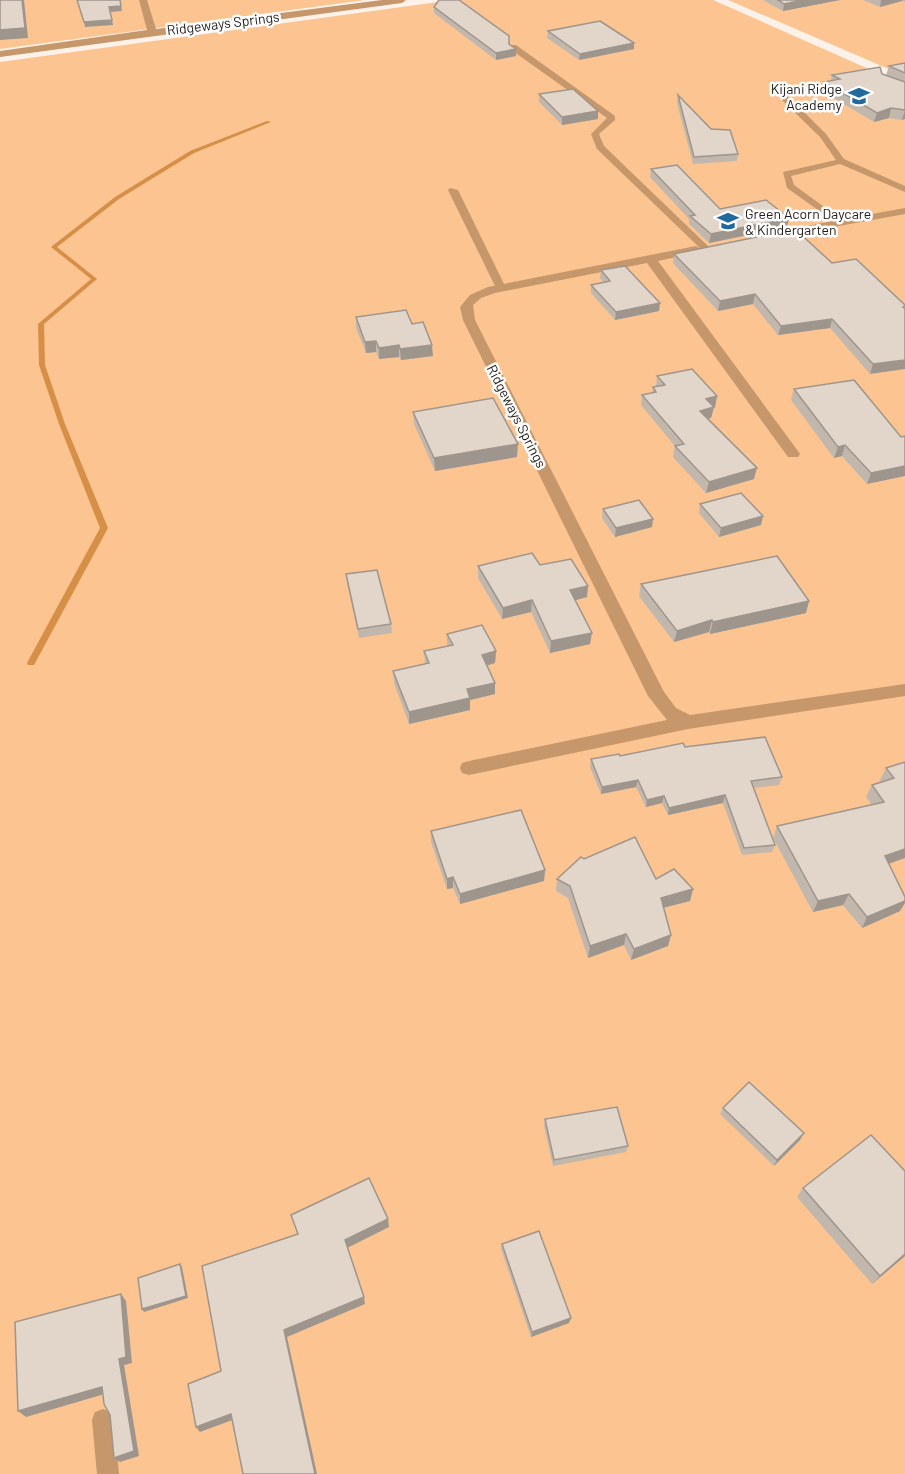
<svg xmlns="http://www.w3.org/2000/svg" width="905" height="1474" font-family="Barlow,sans-serif">
<style>
.green{fill:#fbc491}
.lines{fill:none;stroke-linecap:round;stroke-linejoin:round}
.stream{fill:#d58f46;fill-rule:evenodd}
.lane{fill:#c6976b;fill-rule:evenodd}
.street{fill:#c6976b;fill-rule:evenodd}
.wall{fill:#c2b7ad}
.shaded-wall{fill:#9e958d}
.building{fill:#e2d5c9;stroke:#9e958d;stroke-width:1.5}
.labels{text-anchor:middle;dominant-baseline:central;stroke-width:5;stroke-linejoin:round;paint-order:stroke}
.far-street-label{font-size:14px;fill:#221d19;stroke:#fff}
.far-poi-label{font-size:14px;fill:#221d19;stroke:#fff;text-anchor:end}
</style>
<rect width="100%" height="100%" fill="#fdf2e9"/>
<g class="green">
<polygon points="0,0 365,0 0,49"/>
<polygon points="453,0 713,0 905,85 905,1474 0,1474 0,62"/>
<polygon points="728,0 905,0 905,68 891,70"/>
</g>
<g class="lines">
<polygon class="stream" points="267,121 271,122 194,153 119,199 57,247 97,279 44,324 45,365 65,424 108,528 34,665 28,665 27,663 100,528 59,424 39,365 38,324 91,279 51,247 115,197 190,151"/>
<g class="lane">
<polygon points="510,45 516,45 615,116 615,120 599,134 604,146 708,246 708,250 702,250 597,149 591,134 607,118 510,49"/>
<polygon points="782,96 788,96 826,134 844,159 905,186 905,192 840,164 791,176 794,185 842,220 844,222 839,225 787,188 783,172 836,160 820,137 782,100"/>
<polygon points="450,188 458,190 506,288 505,290 496,288 448,190"/>
<polygon points="103,1409 111,1412 114,1420 119,1474 97,1474 92,1420 95,1412"/>
</g>
<g class="street">
<polygon points="139,0 147,0 156,29 382,0 406,0 402,3 0,57 0,51 147,30"/>
<polygon points="905,208 905,214 773,238 767,235 773,232"/>
<polygon points="696,246 702,250 700,252 658,261 798,451 800,454 798,457 788,457 647,263 495,293 481,298 473,305 475,320 664,692 676,708 690,715 905,684 905,696 688,729 469,775 462,773 460,768 462,763 469,761 667,720 648,696 463,320 460,307 470,295 488,287"/>
</g>
</g>
<g class="wall">
<polygon points="763,0 840,0 783,11"/>
<polygon points="863,0 905,0 905,2 902,1 880,7"/>
<polygon points="434,7 509,44 516,56 496,60 434,13"/>
<polygon points="548,31 634,49 579,60 547,38"/>
<polygon points="905,63 905,119 902,120 889,118 874,122 822,91 824,82 831,81 832,75 882,74 894,79 886,75 889,66"/>
<polygon points="539,94 598,119 562,125 539,102"/>
<polygon points="678,95 711,129 738,154 737,161 693,164 677,103"/>
<polygon points="651,169 720,209 787,227 709,243 689,224 689,219 650,177"/>
<polygon points="674,254 832,263 905,305 870,374 830,328 778,335 753,304 718,311 673,263"/>
<polygon points="601,270 659,311 615,320 591,293 591,285 604,283 600,278"/>
<polygon points="356,317 412,324 433,356 401,360 399,357 379,359 376,352 366,353 356,328"/>
<polygon points="657,376 717,396 715,407 714,407 711,418 708,419 754,479 706,493 673,457 675,446 641,405 642,395 652,393 653,387 656,387"/>
<polygon points="794,389 901,437 867,484 842,456 834,458 791,400"/>
<polygon points="413,412 517,457 435,471 414,424"/>
<polygon points="700,504 761,525 719,537 699,513"/>
<polygon points="603,509 652,527 615,537 602,518"/>
<polygon points="540,565 587,597 575,600 590,644 550,653 531,612 502,619 478,578 478,566"/>
<polygon points="346,574 391,624 392,633 359,638 347,583"/>
<polygon points="641,584 809,601 806,613 710,634 709,632 674,642 639,596"/>
<polygon points="447,634 496,651 495,663 487,665 495,683 495,694 470,700 470,710 409,724 394,683 393,671 425,664 424,651 447,646"/>
<polygon points="685,747 782,777 779,785 753,788 775,845 772,852 742,855 723,803 668,815 662,803 646,807 636,787 601,794 590,767 591,759 620,756"/>
<polygon points="905,762 889,864 900,911 862,928 843,905 813,912 773,838 777,826 872,805 866,797 872,785 882,782 880,780 886,768"/>
<polygon points="431,831 545,870 544,881 460,904 453,888 447,889 431,842"/>
<polygon points="584,859 693,889 690,901 664,908 671,935 668,946 631,960 624,945 588,958 568,898 556,891 557,879"/>
<polygon points="723,1108 800,1140 774,1166 720,1114"/>
<polygon points="545,1119 628,1146 626,1152 553,1166 544,1126"/>
<polygon points="803,1188 905,1256 872,1284 797,1197"/>
<polygon points="502,1244 569,1323 531,1337 501,1249"/>
</g>
<g class="shaded-wall">
<polygon points="22,0 24,0 28,38 0,40 0,30"/>
<polygon points="120,0 122,11 110,12 109,7"/>
<polygon points="803,0 840,0 783,11 784,4"/>
<polygon points="881,0 902,0 902,1 880,7"/>
<polygon points="112,20 113,25 85,27 84,22"/>
<polygon points="634,43 634,49 579,60 580,54"/>
<polygon points="516,49 516,56 496,60 496,53"/>
<polygon points="891,108 889,118 874,122 877,113"/>
<polygon points="905,110 905,119 902,120"/>
<polygon points="598,111 598,119 562,125 562,117"/>
<polygon points="789,218 787,227 709,243 711,234"/>
<polygon points="755,294 753,304 718,311 720,301"/>
<polygon points="660,303 659,311 615,320 616,312"/>
<polygon points="832,319 830,328 778,335 781,326"/>
<polygon points="376,341 376,352 366,353 365,342"/>
<polygon points="399,345 399,357 379,359 379,348"/>
<polygon points="432,345 433,356 401,360 400,349"/>
<polygon points="905,360 905,369 870,374 873,364"/>
<polygon points="717,396 715,407 712,408 714,407 711,418 698,421 700,411 706,399"/>
<polygon points="518,444 517,457 435,471 434,458"/>
<polygon points="845,445 842,456 834,458 838,447"/>
<polygon points="905,466 905,476 867,484 871,473"/>
<polygon points="757,468 754,479 706,493 709,482"/>
<polygon points="763,516 761,525 719,537 721,528"/>
<polygon points="653,519 652,527 615,537 616,528"/>
<polygon points="588,586 587,597 569,602 570,590"/>
<polygon points="532,600 531,612 502,619 503,608"/>
<polygon points="809,601 806,613 710,634 713,622"/>
<polygon points="712,620 709,632 674,642 677,631"/>
<polygon points="592,633 590,644 550,653 551,641"/>
<polygon points="496,651 495,663 482,667 482,655"/>
<polygon points="495,683 495,694 470,700 470,710 409,724 409,712 467,689"/>
<polygon points="638,780 636,787 601,794 602,787"/>
<polygon points="725,795 723,803 668,815 669,808"/>
<polygon points="664,796 662,803 646,807 647,800"/>
<polygon points="905,849 905,858 880,867 885,856"/>
<polygon points="545,870 544,881 460,904 460,894"/>
<polygon points="453,877 453,888 447,889 447,879"/>
<polygon points="693,889 690,901 658,909 661,898"/>
<polygon points="849,894 843,905 813,912 818,901"/>
<polygon points="905,901 905,903 900,911 862,928 867,917"/>
<polygon points="626,934 624,945 588,958 590,946"/>
<polygon points="671,935 668,946 631,960 634,949"/>
<polygon points="804,1133 800,1140 774,1166 777,1160"/>
<polygon points="388,1219 389,1227 347,1248 345,1240"/>
<polygon points="905,1254 905,1256 872,1284 880,1276"/>
<polygon points="180,1264 182,1267 188,1298 144,1312 142,1309"/>
<polygon points="121,1294 126,1301 132,1363 124,1365 139,1456 120,1462 114,1458"/>
<polygon points="364,1297 365,1304 287,1337 317,1474 315,1474 284,1330"/>
<polygon points="571,1318 569,1323 531,1337 532,1332"/>
<polygon points="102,1387 108,1393 26,1417 18,1411"/>
<polygon points="231,1414 235,1419 200,1432 196,1427"/>
</g>
<g class="building">
<polygon points="0,0 22,0 25,28 0,30"/>
<polygon points="77,0 120,0 121,6 109,7 112,20 84,22"/>
<polygon points="439,0 459,0 509,36 509,44 516,49 496,53 434,7"/>
<polygon points="778,0 803,0 784,4"/>
<polygon points="600,21 634,43 580,54 548,31"/>
<polygon points="905,63 905,73 889,66"/>
<polygon points="880,67 882,74 905,82 905,110 891,108 877,113 824,82 840,79 832,75"/>
<polygon points="573,89 598,111 562,117 539,94"/>
<polygon points="678,95 711,129 730,130 738,154 694,157"/>
<polygon points="677,165 720,209 766,200 789,218 711,234 690,216 695,215 651,169"/>
<polygon points="795,229 832,263 856,259 905,305 905,306 903,307 905,309 905,360 873,364 832,319 781,326 755,294 720,301 674,254"/>
<polygon points="625,266 660,303 616,312 591,285 610,281 601,270"/>
<polygon points="406,310 412,324 423,322 432,345 400,349 399,345 379,348 376,341 365,342 356,317"/>
<polygon points="692,369 717,396 706,399 714,407 700,411 757,468 709,482 675,446 684,444 642,395 656,392 653,387 665,385 657,376"/>
<polygon points="854,380 901,437 905,436 905,466 871,473 845,445 838,447 794,389"/>
<polygon points="493,398 518,444 434,458 413,412"/>
<polygon points="741,493 763,516 721,528 700,504"/>
<polygon points="639,500 653,519 616,528 603,509"/>
<polygon points="532,553 540,565 571,559 588,586 570,590 592,633 551,641 532,600 503,608 478,566"/>
<polygon points="777,556 809,601 713,622 712,620 677,631 641,584"/>
<polygon points="377,570 391,624 358,629 346,574"/>
<polygon points="482,625 496,651 482,655 495,683 467,689 470,698 409,712 393,671 429,663 424,651 453,645 447,634"/>
<polygon points="765,737 782,777 751,781 775,845 744,848 725,795 669,808 664,796 647,800 638,780 602,787 591,759 619,754 620,756 683,743 685,747"/>
<polygon points="905,762 905,849 885,856 905,897 905,901 867,917 849,894 818,901 777,826 884,802 872,785 894,778 886,768"/>
<polygon points="521,810 545,870 460,894 453,877 447,879 431,831"/>
<polygon points="635,837 656,879 674,869 693,889 661,898 671,935 634,949 626,934 590,946 570,886 557,879 581,857 584,859"/>
<polygon points="749,1082 804,1133 777,1160 723,1108"/>
<polygon points="617,1107 628,1146 554,1160 545,1119"/>
<polygon points="871,1135 905,1171 905,1254 880,1276 803,1188"/>
<polygon points="369,1178 388,1219 345,1240 364,1297 284,1330 315,1474 243,1474 231,1414 196,1427 188,1384 221,1371 202,1266 298,1234 291,1215"/>
<polygon points="539,1231 571,1318 532,1332 502,1244"/>
<polygon points="180,1264 186,1296 142,1309 138,1278"/>
<polygon points="121,1294 126,1357 119,1359 134,1451 114,1458 110,1415 104,1404 102,1387 18,1411 15,1322"/>
</g>
<defs>
<symbol id="school-bare" viewBox="-9 -9 18 18"><path d="M0-5L7-2L0 1L-7-2ZM-4 1L0 2.5L4 1V4Q0 6-4 4Z" fill="#216a9e" stroke="#fff" stroke-width="2.5" paint-order="stroke"/></symbol>
</defs>
<g fill-rule="evenodd">
<use href="#school-bare" x="844" y="81" width="30" height="30"/>
<use href="#school-bare" x="713" y="206" width="30" height="30"/>
</g>
<g class="labels">
<g class="far-street-label">
<text transform="translate(223 23) rotate(-7)">Ridgeways Springs</text>
<text transform="translate(517 416) rotate(63)">Ridgeways Springs</text>
</g>
<g class="far-poi-label">
<text x="842" y="88">Kijani Ridge<tspan x="842" dy="16">Academy</tspan></text>
<text x="745" y="213" text-anchor="start">Green Acorn Daycare<tspan x="745" dy="16">&amp; Kindergarten</tspan></text>
</g>
</g>
</svg>
